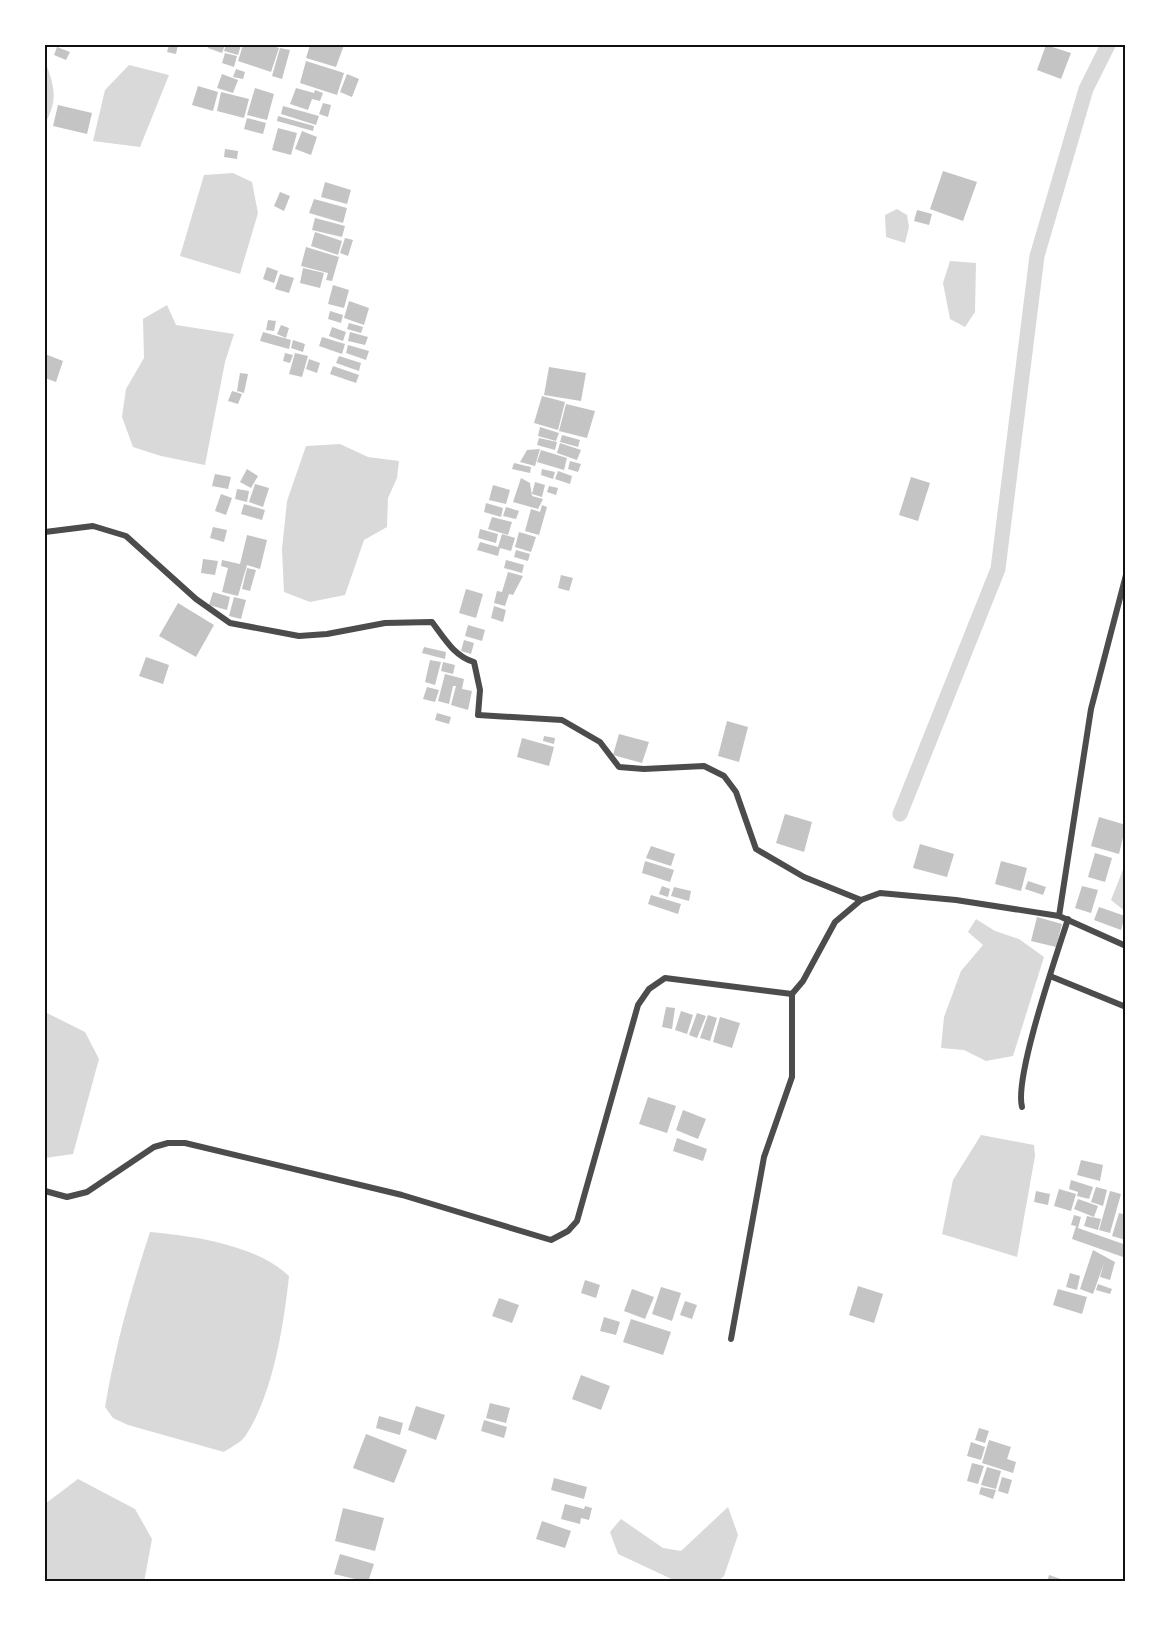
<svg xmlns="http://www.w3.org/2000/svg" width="1171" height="1627" font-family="Montserrat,sans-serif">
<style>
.water{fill:#d9d9d9}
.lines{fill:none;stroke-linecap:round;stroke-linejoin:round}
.canal{stroke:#d9d9d9;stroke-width:15}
.building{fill:#c4c4c4}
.minor{stroke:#4c4c4c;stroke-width:6}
.neatline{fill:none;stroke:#111;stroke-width:2}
</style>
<rect width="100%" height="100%" fill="#fff"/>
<g class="water">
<path d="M45,60C54,87 59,98 45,124Z"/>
<polygon points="129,65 169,75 140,147 93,141 105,90"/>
<polygon points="233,173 252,182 258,213 240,274 180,256 204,175"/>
<polygon points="897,209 907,215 909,227 905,243 886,237 885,215"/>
<polygon points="950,261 976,263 975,312 965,327 950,319 943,283"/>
<polygon points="167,305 176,325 234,334 225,362 205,465 161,456 133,447 122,417 126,389 144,358 143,319"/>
<polygon points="340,444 368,457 399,461 397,478 388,498 387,527 364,540 345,595 310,602 284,592 282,549 287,501 306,446"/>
<polygon points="1126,862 1126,912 1111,900"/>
<polygon points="976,919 995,931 1019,939 1044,957 1013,1056 986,1061 964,1050 941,1048 944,1017 961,971 983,945 968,932"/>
<polygon points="45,1012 85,1032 99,1059 73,1154 45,1158"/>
<polygon points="981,1135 1034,1145 1035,1156 1017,1257 942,1234 953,1180"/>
<path d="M150,1232C194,1236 256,1245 289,1276C284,1324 273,1394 246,1435C242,1442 231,1447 224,1452L128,1425L113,1418L105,1407C115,1347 131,1290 150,1232Z"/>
<polygon points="78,1479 135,1509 152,1539 144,1582 45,1582 45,1504"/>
<polygon points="728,1507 738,1535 724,1576 717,1582 678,1582 618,1554 610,1532 621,1519 663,1548 681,1551"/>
</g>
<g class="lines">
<polyline class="canal" points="900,814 998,569 1037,256 1086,89 1108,45"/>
</g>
<g class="building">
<polygon points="169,45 178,45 176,54 167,52"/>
<polygon points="209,45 225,45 222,53 208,48"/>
<polygon points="226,45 241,45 238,55 224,51"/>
<polygon points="243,45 270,45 279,48 271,72 238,61"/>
<polygon points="310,45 344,45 336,67 306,58"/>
<polygon points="1046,45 1071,53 1061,79 1037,70"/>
<polygon points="57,47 70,52 66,60 54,55"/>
<polygon points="280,48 290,50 282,79 272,76"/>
<polygon points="225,53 237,56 234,67 222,63"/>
<polygon points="306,61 344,73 337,95 300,83"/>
<polygon points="236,69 245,72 243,79 233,77"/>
<polygon points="222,74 238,80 233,93 217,88"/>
<polygon points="347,74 359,79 352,97 340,92"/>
<polygon points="198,86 218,92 213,111 192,105"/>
<polygon points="255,88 274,94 267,120 247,115"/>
<polygon points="296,88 314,93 315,90 323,93 320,101 312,99 308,110 290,104"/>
<polygon points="221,92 249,99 244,118 217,111"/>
<polygon points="323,103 331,105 328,117 319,114"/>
<polygon points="58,105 92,113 87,134 53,126"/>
<polygon points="283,106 319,116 316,125 281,114"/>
<polygon points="278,116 314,126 313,131 277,121"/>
<polygon points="247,118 266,123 263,134 244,129"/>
<polygon points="278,128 297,133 291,155 272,150"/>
<polygon points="302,131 317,137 311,155 295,149"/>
<polygon points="225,149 238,151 237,159 224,157"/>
<polygon points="943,171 977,182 963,221 930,209"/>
<polygon points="325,182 351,190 347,204 321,197"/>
<polygon points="280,192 290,196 284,211 274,206"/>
<polygon points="314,199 347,208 343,223 309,213"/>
<polygon points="917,210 932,214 929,225 914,221"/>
<polygon points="315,218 345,226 342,237 312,230"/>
<polygon points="315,232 342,241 338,255 311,246"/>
<polygon points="345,238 353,240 348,256 340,253"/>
<polygon points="306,247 339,257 332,281 326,280 328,273 301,266"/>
<polygon points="267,267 278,271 274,283 263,279"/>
<polygon points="303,268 324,273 320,288 300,283"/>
<polygon points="280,274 294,278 289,293 275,289"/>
<polygon points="333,285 349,290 344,308 328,304"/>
<polygon points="349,301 369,308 364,325 344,318"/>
<polygon points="330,311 343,315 341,323 328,319"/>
<polygon points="268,320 276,321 274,331 266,330"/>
<polygon points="349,323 363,327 361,333 347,329"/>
<polygon points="281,325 289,328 286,338 277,334"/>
<polygon points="332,327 346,332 343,341 329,336"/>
<polygon points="263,332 291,340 289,349 260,341"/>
<polygon points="350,332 368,337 365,345 348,341"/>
<polygon points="322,337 345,344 342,354 319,346"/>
<polygon points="293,340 305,344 303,352 291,348"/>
<polygon points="348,345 369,351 366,360 346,353"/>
<polygon points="285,353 293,355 290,363 283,361"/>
<polygon points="295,353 308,356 302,377 289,374"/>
<polygon points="45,354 63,361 56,382 45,378"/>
<polygon points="339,356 361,363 359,371 336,363"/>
<polygon points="309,359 320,363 317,373 306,369"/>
<polygon points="333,366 359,375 356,383 330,374"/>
<polygon points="549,367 586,373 581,401 544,395"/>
<polygon points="240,373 248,374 244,393 237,391"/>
<polygon points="232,391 242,394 238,404 228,401"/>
<polygon points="542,396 565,402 558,430 534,423"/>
<polygon points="566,404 595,411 587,438 559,431"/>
<polygon points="540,427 559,433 556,441 538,436"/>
<polygon points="562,435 580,440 578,447 560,442"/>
<polygon points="539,438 557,442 555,450 537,445"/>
<polygon points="560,443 581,450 577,460 557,453"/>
<polygon points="540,449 535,466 520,462 527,450"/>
<polygon points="541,450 567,458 564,470 537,462"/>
<polygon points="570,461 581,464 578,472 568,469"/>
<polygon points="514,463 531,467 530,473 512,469"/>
<polygon points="247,469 258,476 251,488 240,482"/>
<polygon points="542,469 555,472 553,479 541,475"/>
<polygon points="558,471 572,476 570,484 555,479"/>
<polygon points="215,474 231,477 228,489 212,486"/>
<polygon points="911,477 930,483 918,521 899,515"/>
<polygon points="521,478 530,483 532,496 543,499 538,509 513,502"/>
<polygon points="535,482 545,485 542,497 532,494"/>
<polygon points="255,484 269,488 263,507 249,502"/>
<polygon points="493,485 510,490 506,504 489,500"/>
<polygon points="549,486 558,488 556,495 547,492"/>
<polygon points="237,489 249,491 247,502 235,499"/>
<polygon points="221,494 232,498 226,515 215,511"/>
<polygon points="486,503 503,508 501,517 484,512"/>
<polygon points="244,504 265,510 262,520 241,514"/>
<polygon points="542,505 547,507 539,535 525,531 531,509 540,512"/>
<polygon points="506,507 519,511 516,519 503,516"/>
<polygon points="492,517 512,522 508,535 488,529"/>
<polygon points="213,527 227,530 224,542 210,538"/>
<polygon points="480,529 498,534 496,543 478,538"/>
<polygon points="519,532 536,537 531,552 515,547"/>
<polygon points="502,534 515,538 511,551 500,548 498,556 477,550 480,542 498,547"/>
<polygon points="247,535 267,540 260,569 247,565 238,596 222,592 228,568 221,566 222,560 240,564"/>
<polygon points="516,550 530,554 528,561 514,557"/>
<polygon points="203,559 218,561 215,575 201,573"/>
<polygon points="506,560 524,565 522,573 504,568"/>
<polygon points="247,568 256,570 250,591 242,589"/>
<polygon points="508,572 523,576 513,595 509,594 505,606 494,603 497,591 502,592"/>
<polygon points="561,575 573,578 569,591 558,588"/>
<polygon points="466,589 483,594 476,618 459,613"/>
<polygon points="213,592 230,597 227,610 209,605"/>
<polygon points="234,597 246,600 241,619 229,616"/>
<polygon points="178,603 214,625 196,657 159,636"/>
<polygon points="494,606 506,610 503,622 491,618"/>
<polygon points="468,625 485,630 482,641 465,636"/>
<polygon points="464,640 474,643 471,654 461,651"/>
<polygon points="424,647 446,652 445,659 422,653"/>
<polygon points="146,657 169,665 163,684 139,676"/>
<polygon points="430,660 441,662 435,685 425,682"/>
<polygon points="443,662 455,665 453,674 441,671"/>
<polygon points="445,674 464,679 462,689 472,691 468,710 451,705 456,686 453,686 449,704 438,701"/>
<polygon points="427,687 439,690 435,702 423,699"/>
<polygon points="437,713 451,717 449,724 435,720"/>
<polygon points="727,721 748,727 739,762 718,756"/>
<polygon points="619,734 649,742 642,763 613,755"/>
<polygon points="544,736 555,738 554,744 543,741"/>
<polygon points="522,738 554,747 549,766 517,757"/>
<polygon points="785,814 812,822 804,852 776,843"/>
<polygon points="1099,817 1126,825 1119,854 1091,846"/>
<polygon points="920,844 954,854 947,877 913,868"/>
<polygon points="651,846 675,854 671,866 646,858"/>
<polygon points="1095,853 1112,858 1105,882 1088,877"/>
<polygon points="645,861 674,870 670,882 642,873"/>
<polygon points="1001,861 1027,868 1021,891 995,884"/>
<polygon points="1028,881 1046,887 1043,895 1025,889"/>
<polygon points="662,886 670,889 668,897 659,894"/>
<polygon points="1082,886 1098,890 1091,913 1075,908"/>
<polygon points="674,887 691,891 689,901 671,896"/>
<polygon points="651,895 681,904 678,914 648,904"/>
<polygon points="1099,907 1125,916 1121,930 1094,920"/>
<polygon points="1037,917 1062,924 1056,947 1031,941"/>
<polygon points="666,1007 675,1008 672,1029 662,1027"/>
<polygon points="681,1011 693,1015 687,1034 675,1030"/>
<polygon points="697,1013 706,1016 697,1038 689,1035"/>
<polygon points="708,1015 717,1018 710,1041 700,1038"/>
<polygon points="720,1017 740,1023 732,1048 713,1042"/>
<polygon points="648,1097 676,1106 667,1133 639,1124"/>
<polygon points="683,1110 706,1119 698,1139 676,1130"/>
<polygon points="677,1138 707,1149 703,1161 673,1151"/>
<polygon points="1081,1160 1103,1165 1100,1181 1077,1175"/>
<polygon points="1071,1180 1093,1187 1089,1199 1077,1196 1078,1192 1069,1189"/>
<polygon points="1096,1187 1107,1190 1103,1206 1091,1202"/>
<polygon points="1059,1189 1076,1194 1071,1211 1054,1206"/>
<polygon points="1036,1191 1050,1194 1048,1205 1034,1202"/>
<polygon points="1110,1191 1121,1194 1110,1233 1099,1230"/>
<polygon points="1078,1199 1098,1206 1094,1217 1074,1209"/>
<polygon points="1119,1213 1126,1215 1126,1240 1112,1236"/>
<polygon points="1074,1215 1081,1217 1078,1228 1126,1245 1123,1257 1072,1239 1076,1226 1071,1225"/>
<polygon points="1087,1216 1101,1219 1098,1230 1084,1226"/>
<polygon points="1093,1250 1115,1262 1110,1280 1100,1277 1104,1263 1093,1294 1080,1289"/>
<polygon points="1070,1273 1080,1276 1077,1290 1066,1287"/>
<polygon points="585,1280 600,1285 596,1298 581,1293"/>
<polygon points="1098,1284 1112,1289 1110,1294 1096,1290"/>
<polygon points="858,1286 883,1294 874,1323 849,1315"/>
<polygon points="661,1287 681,1293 672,1321 652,1314"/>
<polygon points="632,1289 654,1297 645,1319 624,1311"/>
<polygon points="1058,1289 1087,1297 1082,1314 1053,1305"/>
<polygon points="499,1298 519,1305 512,1323 492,1316"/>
<polygon points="685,1301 697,1305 692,1319 680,1315"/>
<polygon points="604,1317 620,1322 616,1335 600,1331"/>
<polygon points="631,1319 671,1332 663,1355 623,1342"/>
<polygon points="581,1375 610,1386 601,1410 572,1399"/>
<polygon points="490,1403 510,1408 506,1423 486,1418"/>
<polygon points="416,1406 445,1415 436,1440 408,1430"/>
<polygon points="379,1416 403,1423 400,1435 376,1428"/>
<polygon points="484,1420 507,1427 504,1438 481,1431"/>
<polygon points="979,1428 989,1431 985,1443 975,1440"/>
<polygon points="366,1434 407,1450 394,1483 353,1468"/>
<polygon points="989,1440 1011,1447 1007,1459 1016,1462 1013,1473 982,1463"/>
<polygon points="971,1442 985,1447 981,1460 967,1456"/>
<polygon points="972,1463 984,1466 978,1484 967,1481"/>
<polygon points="987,1467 1001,1471 996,1489 981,1485"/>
<polygon points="1002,1477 1012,1480 1008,1494 998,1491"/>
<polygon points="554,1478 587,1487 584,1499 551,1490"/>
<polygon points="981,1487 996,1490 993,1499 979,1494"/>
<polygon points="565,1504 584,1509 585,1506 592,1508 589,1520 581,1518 580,1524 561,1519"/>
<polygon points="343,1508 384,1518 375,1551 335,1541"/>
<polygon points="542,1521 571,1531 565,1548 536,1539"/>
<polygon points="340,1554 374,1564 368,1582 334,1574"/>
<polygon points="1049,1575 1070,1582 1047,1582"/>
</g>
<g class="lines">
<g class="minor">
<path d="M45,532L93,526L126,536L196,599L230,623L299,636L327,634L385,623L432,622C444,638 454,656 474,662L480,690L478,715L562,720L600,742L619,767L644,769L704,766L724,776L736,792L756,849L804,877L861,900"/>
<polyline points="1059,916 1091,709 1126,575"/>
<polyline points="1050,976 1126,1007"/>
<path d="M1022,1107C1014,1077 1057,954 1068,919"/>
<polyline points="45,1191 67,1197 87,1192 154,1147 168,1143 185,1143 402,1195 551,1240 568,1231 577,1221 638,1005 649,989 665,978 792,994 803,981 835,922 861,900 880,893 956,900 1059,916 1126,946"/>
<polyline points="731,1339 764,1157 792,1077 792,994"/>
</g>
</g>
<rect width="1171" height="1627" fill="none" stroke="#ffffff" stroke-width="93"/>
<rect x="46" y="46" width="1078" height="1534" class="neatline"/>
</svg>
